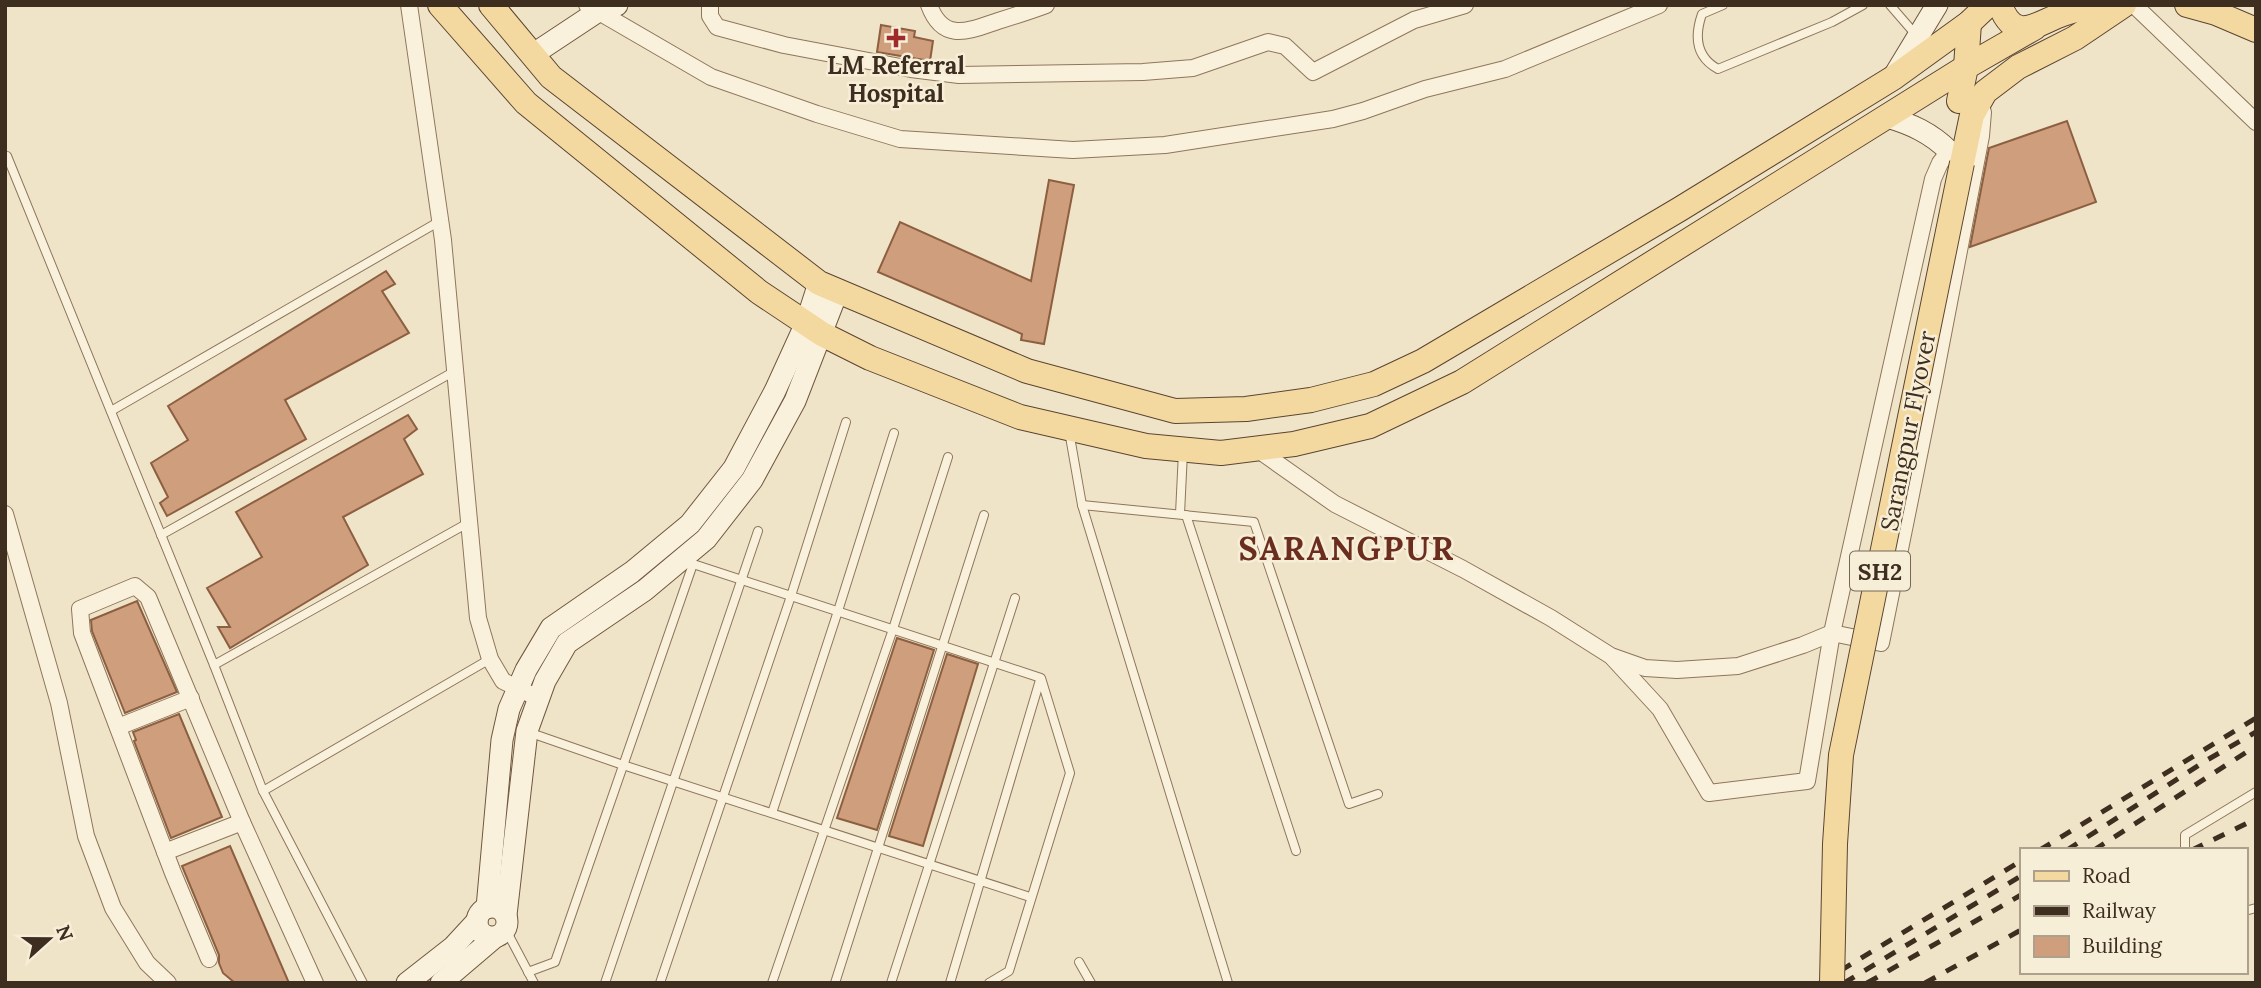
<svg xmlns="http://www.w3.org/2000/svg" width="2261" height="988" font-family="Lora,serif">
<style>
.building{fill:#cf9f7d;stroke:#8d5f41;stroke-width:2}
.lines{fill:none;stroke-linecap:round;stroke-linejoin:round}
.lane-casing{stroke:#8d765c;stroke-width:10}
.street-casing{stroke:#8d765c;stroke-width:18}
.secondary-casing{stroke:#6f573f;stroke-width:23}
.primary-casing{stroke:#5b4430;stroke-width:26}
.lane{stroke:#faf1dc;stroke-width:8}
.street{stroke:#faf1dc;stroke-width:16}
.secondary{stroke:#faf1dc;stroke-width:21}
.primary{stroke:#f3d9a0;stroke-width:24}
.rail{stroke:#3d2e20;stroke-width:5;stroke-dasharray:12 12;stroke-linecap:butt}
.primary-bridge-casing{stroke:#5b4430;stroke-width:26;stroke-linecap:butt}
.primary-bridge{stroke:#f3d9a0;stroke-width:24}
.poi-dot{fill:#9e2a2b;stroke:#f7eed8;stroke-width:2.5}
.labels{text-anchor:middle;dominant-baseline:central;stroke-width:5;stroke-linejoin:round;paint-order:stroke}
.shield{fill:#f7eed8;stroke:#756857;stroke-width:2}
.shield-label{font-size:23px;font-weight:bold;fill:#3d2e20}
.poi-label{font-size:24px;font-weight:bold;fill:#3d2e20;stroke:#f7eed8}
.street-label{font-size:24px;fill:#3d2e20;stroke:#f7eed8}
.district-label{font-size:32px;font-weight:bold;letter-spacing:2px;fill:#6b2e1e;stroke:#f7eed8}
</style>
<rect width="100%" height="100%" fill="#f0e4c8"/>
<g class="building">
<polygon points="881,25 915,31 914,37 933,41 930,61 877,52"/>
<polygon points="2067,121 2096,202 1970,247 1989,148"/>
<polygon points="1049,180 1074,185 1044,344 1021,340 1022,334 878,272 900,222 1031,281"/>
<polygon points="386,271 395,284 382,291 409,333 285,400 306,439 167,516 160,503 168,497 151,463 188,440 168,406"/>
<polygon points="408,415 417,429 404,439 423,474 343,517 368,565 230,648 218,627 230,627 207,588 262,557 236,512"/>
<polygon points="137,601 177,692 125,713 92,631 91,620"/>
<polygon points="897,638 934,650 877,830 837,818"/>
<polygon points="947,654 978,664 923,846 889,836"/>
<polygon points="179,714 222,817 171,838 134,741 136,740 133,732"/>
<polygon points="230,846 289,983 235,983 223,973 219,963 219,955 182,866"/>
</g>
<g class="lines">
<defs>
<g id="lane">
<path d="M1723,5L1702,14C1694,37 1696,57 1718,69L1832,22L1863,5"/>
<polyline points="1890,5 1916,35"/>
<polyline points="7,156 214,665 263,791 363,983"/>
<polyline points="111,411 440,221"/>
<polyline points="1069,431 1082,505 1228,983"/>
<polyline points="1082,505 1254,522 1349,804 1378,794"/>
<polyline points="1180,514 1183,452"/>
<polyline points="1186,515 1296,851"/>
<polyline points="161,535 455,371"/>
<polyline points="684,561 1041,678 1070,773 1009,971 989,983"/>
<polyline points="214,665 468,523"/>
<polyline points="528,732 623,765 1030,897"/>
<polyline points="263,791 490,659"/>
<polyline points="772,813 838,611 894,433"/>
<polyline points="2185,850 2185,835 2256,792"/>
<polyline points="2245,911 2256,908"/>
<polyline points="506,930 534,983"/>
<polyline points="1079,962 1091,983"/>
<polyline points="528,972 555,962 693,564"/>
<polyline points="605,983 758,531"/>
<polyline points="660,983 791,596 846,422"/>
<polyline points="772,983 893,629 948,457"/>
<polyline points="835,983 984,515"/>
<polyline points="891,983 1015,598"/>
<polyline points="950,983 1040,680"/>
</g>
<g id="street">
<polyline points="409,5 443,240 478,618 490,659 503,681 538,698"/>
<polyline points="587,5 711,77 817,114 900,139 1073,150 1165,145 1333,119 1363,111 1425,89 1505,69 1659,5"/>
<polyline points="710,5 710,16 717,27 784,45 911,69 959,75 1143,72 1193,68 1268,42 1285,46 1313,72 1414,20 1465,5"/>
<path d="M929,5C943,43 968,31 998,21C1014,16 1030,11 1046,5"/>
<polyline points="2134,5 2256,122"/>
<polyline points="1257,449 1335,504 1463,569 1551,618 1611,656 1645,668 1677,670 1738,666 1803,645 1832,633 1881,643 1934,381 1981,136 1983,112"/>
<polyline points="5,514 59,703 86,836 113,908 147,963 168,983"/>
<polyline points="1613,658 1660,709 1709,793 1807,781 1832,633 1933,179 1940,163 1949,151"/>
<polyline points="118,727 191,698"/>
<polyline points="165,852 242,822"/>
<polyline points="209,959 173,873 82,633 80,609 135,586 148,597 242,822 315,983"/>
</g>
<g id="secondary">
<polyline points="532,55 597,12 617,5"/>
<polyline points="1894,76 1937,5"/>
<path d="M1887,117C1911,124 1931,133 1949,151"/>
<circle cx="492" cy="922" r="15"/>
<polyline points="487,908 502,740 509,709 526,670 551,628 632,572 690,524 734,468 775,391 806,323 819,283"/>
<polyline points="506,915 527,731 545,681 567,643 645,590 706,539 752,480 795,401 838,290"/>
<polyline points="407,983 453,947 477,921"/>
<polyline points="441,983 495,937"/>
</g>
<g id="primary">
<polyline points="440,5 526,103 759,292 822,334 870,358 1020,417 1146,446 1221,453 1294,444 1370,426 1462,382 1966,67 2034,28"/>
<polyline points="491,5 551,77 819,283 1027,371 1175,411 1246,409 1311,400 1374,384 1423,361 1680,209 1893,78 1969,23 1988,5"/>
<path d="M2000,5C2015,45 2037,23 2063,14C2075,10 2088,7 2101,5"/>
<polyline points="2187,5 2216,13 2256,30"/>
<polyline points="1959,101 1966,67 1969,23"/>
<polyline points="1962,163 1972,115 1985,92 2018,67 2075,38 2124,5"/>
</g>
</defs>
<use href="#lane" class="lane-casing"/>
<use href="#street" class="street-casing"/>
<use href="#secondary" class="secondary-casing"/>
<use href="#primary" class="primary-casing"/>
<use href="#lane" class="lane"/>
<use href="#street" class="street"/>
<use href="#secondary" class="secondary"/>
<use href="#primary" class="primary"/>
<g class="rail">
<polyline points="2040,850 2256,718"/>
<polyline points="2067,850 2207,760 2256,732"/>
<polyline points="2094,850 2256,746"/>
<polyline points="2192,850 2256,819"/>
<polyline points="1820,983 2021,861"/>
<polyline points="1844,983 2021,876"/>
<polyline points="1867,983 2021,895"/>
<polyline points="1925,983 2021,930"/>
</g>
<defs>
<polyline id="primary-bridge" points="1832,983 1835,844 1841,755 1962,163"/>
</defs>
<use href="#primary-bridge" class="primary-bridge-casing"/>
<use href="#primary-bridge" class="primary-bridge"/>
</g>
<path class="poi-dot" d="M892.5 27.5h7v7h7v7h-7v7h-7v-7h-7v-7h7z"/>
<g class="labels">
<rect class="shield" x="1850" y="551.5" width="60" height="39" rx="5"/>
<g class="shield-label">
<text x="1880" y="571">SH2</text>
</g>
<g class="poi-label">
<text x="896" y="65">LM Referral<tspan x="896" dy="28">Hospital</tspan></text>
</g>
<g class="street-label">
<text transform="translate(1908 431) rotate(-79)">Sarangpur Flyover</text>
</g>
<g class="district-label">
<text x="1347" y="548">SARANGPUR</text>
</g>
</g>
<rect width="2261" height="988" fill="none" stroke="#3d2e20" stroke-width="14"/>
<rect x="2020" y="848" width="228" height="126" fill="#f7eed8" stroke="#ada18e" stroke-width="2"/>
<rect x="2034" y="871" width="35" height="10" fill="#f3d9a0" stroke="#ada18e" stroke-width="2"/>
<text x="2082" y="883" font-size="21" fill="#3d2e20">Road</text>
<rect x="2034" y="906" width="35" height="10" fill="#3d2e20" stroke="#ada18e" stroke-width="2"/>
<text x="2082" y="918" font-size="21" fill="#3d2e20">Railway</text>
<rect x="2034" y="936" width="35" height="21" fill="#cf9f7d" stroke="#ada18e" stroke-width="2"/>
<text x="2082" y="953" font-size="21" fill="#3d2e20">Building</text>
<g transform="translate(49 939) rotate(69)" stroke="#f7eed8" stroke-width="5" paint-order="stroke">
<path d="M0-5L12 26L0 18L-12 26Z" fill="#3d2e20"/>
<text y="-10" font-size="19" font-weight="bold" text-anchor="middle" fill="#3d2e20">N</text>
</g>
</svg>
